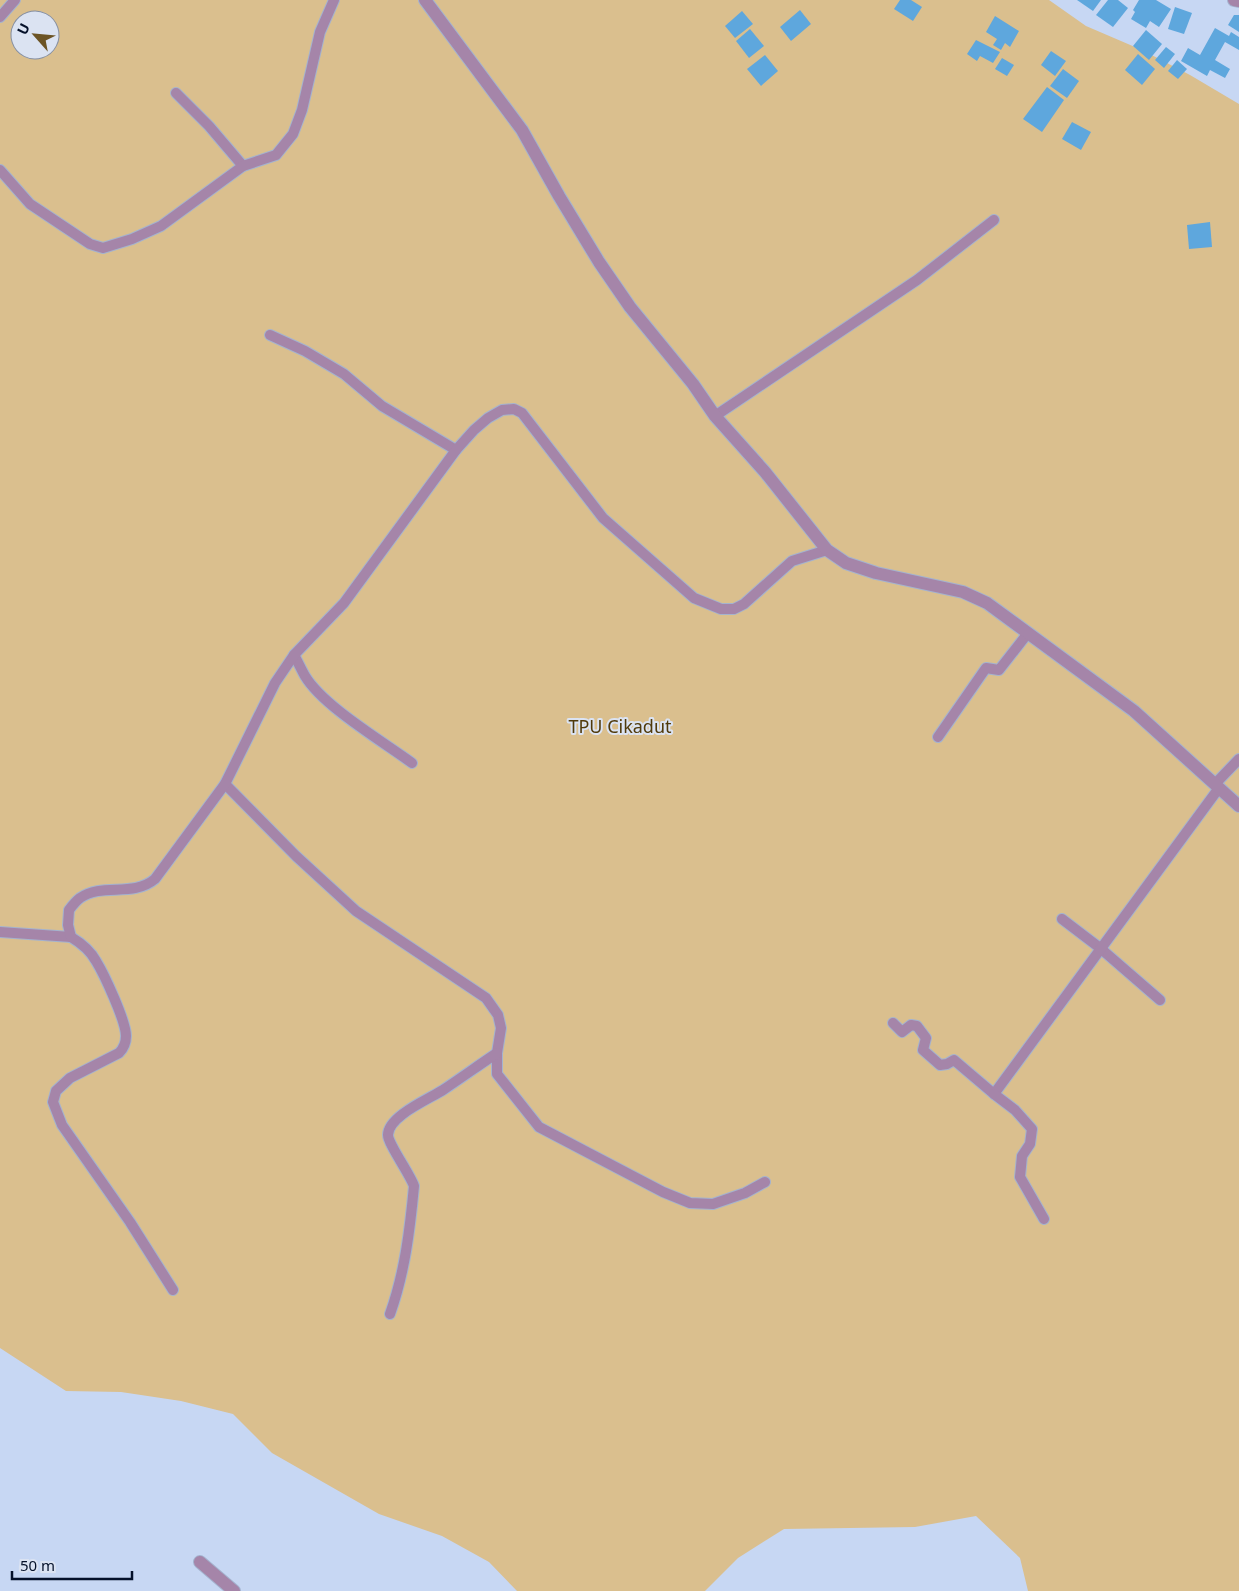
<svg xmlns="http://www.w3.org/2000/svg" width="1239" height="1591" font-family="'Noto Sans',sans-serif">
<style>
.green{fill:#dabf8e;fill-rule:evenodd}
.building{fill:#5ea7dd}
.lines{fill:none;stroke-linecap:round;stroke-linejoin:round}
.lane-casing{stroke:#a4b3cf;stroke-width:12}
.street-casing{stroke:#a4b3cf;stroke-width:14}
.lane{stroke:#a585a9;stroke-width:10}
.street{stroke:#a585a9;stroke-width:12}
.labels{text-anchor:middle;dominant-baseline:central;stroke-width:4;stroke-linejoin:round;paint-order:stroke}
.park-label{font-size:18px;fill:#503a0b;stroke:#dbe3f2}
</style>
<rect width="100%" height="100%" fill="#c7d7f3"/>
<path class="green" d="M0,0H1049L1086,26L1142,50L1190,75L1239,104V1591H1028L1020,1558L976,1516L915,1527L784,1529L738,1558L705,1591H517L489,1562L442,1536L379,1514L272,1453L233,1414L181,1401L121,1392L66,1391L0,1348ZM20,20H50V50H20Z"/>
<g class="building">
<polygon points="900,0 911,0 922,7 913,21 894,9"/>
<polygon points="1077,0 1101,0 1093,11"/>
<polygon points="1108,0 1118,0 1128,8 1113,27 1096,15"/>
<polygon points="1139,0 1156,0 1171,9 1159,27 1150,21 1146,28 1131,19 1135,12 1133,10"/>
<polygon points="1175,7 1192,13 1184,34 1168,29"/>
<polygon points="800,10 811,24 791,41 780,27"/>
<polygon points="742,11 753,24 735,38 725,26"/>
<polygon points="1234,15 1239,15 1239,32 1228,25"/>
<polygon points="995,16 1019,31 1010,47 1005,43 1001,50 993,45 997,39 986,32"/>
<polygon points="1215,28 1229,36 1231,32 1239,37 1239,50 1225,42 1215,60 1230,69 1225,78 1210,70 1207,76 1181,61 1188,48 1200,55"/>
<polygon points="750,29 764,46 749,58 736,41"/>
<polygon points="1146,30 1162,44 1149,60 1133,46"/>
<polygon points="976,40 1000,52 993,63 980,56 977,61 967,54"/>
<polygon points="1166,47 1175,54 1164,68 1155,60"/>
<polygon points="1051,51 1066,61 1055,76 1041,65"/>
<polygon points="1138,54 1155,69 1142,85 1125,70"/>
<polygon points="765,55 778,71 761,86 747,69"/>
<polygon points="1002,58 1014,65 1007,76 995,69"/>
<polygon points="1177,60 1187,69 1178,79 1168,71"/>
<polygon points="1063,69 1079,81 1067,98 1050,86"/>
<polygon points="1047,87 1064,100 1042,132 1023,119"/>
<polygon points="1072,122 1091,132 1081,150 1062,139"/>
<polygon points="1210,222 1212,247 1189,249 1187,225"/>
</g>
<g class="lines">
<defs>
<g id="lane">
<polyline points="0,17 15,0"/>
<polyline points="176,93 209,126 243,166"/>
<polyline points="0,170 30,204 90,244 103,248 132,239 161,226 243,166 276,155 293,134 302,110 320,32 334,0"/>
<polyline points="270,335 305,351 344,374 382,406 456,450"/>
<polyline points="715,416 917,280 994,220"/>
<path d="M294,655C298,662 301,669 305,676C323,706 382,741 412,763"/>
<polyline points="938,737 986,668 999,670 1028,633"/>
<polyline points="225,784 296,856 356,911 486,998 498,1015 501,1028 497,1053 497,1074 539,1127 663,1192 690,1203 713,1204 745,1193 765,1182"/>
<polyline points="1215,784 1239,759"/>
<polyline points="1062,919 1100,948 1160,1000"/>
<polyline points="0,932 71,937"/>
<polyline points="893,1023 902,1032 911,1025 917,1026 926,1038 923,1050 940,1065 947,1064 954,1060 994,1094 1219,788"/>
<polyline points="994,1094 1015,1110 1032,1129 1030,1144 1022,1156 1020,1177 1044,1219"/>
<path d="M173,1290L130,1222L62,1125L53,1102L56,1091L70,1078L119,1053C124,1048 126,1043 126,1036C126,1021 104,974 96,961C90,950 81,943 71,937L68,925L69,910C72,906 76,901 80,898C103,882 132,898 155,879L225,784L275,683L294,655L344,603L456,450L474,430L488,418L502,410L514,409L522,413L603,518L694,598L721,609H734L744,604L792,561L827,550"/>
<path d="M390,1314C405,1272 410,1229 414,1186C410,1174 388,1144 388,1135C388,1116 429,1099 443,1090C461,1078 479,1065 497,1053"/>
</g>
<g id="street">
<polyline points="425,0 522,130 559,196 599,262 630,307 693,384 715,416 765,472 827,550 846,563 876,573 963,592 987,603 1134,711 1239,806"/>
<polyline points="1234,0 1239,1"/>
<polyline points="200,1562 234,1591"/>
</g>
</defs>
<use href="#lane" class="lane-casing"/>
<use href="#street" class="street-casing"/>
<use href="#lane" class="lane"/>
<use href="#street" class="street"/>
</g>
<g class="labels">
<g class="park-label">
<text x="620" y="726">TPU Cikadut</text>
</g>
</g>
<g transform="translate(35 35) rotate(297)"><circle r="24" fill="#dbe3f2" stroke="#858fa2"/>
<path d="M0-4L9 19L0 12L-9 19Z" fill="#6c5425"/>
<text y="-8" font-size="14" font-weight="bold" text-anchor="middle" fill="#05112a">U</text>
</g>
<path d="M12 1571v8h120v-8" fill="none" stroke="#05112a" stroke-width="2.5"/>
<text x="20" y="1571" font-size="15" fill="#05112a" stroke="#dbe3f2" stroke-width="4" paint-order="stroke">50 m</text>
</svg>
